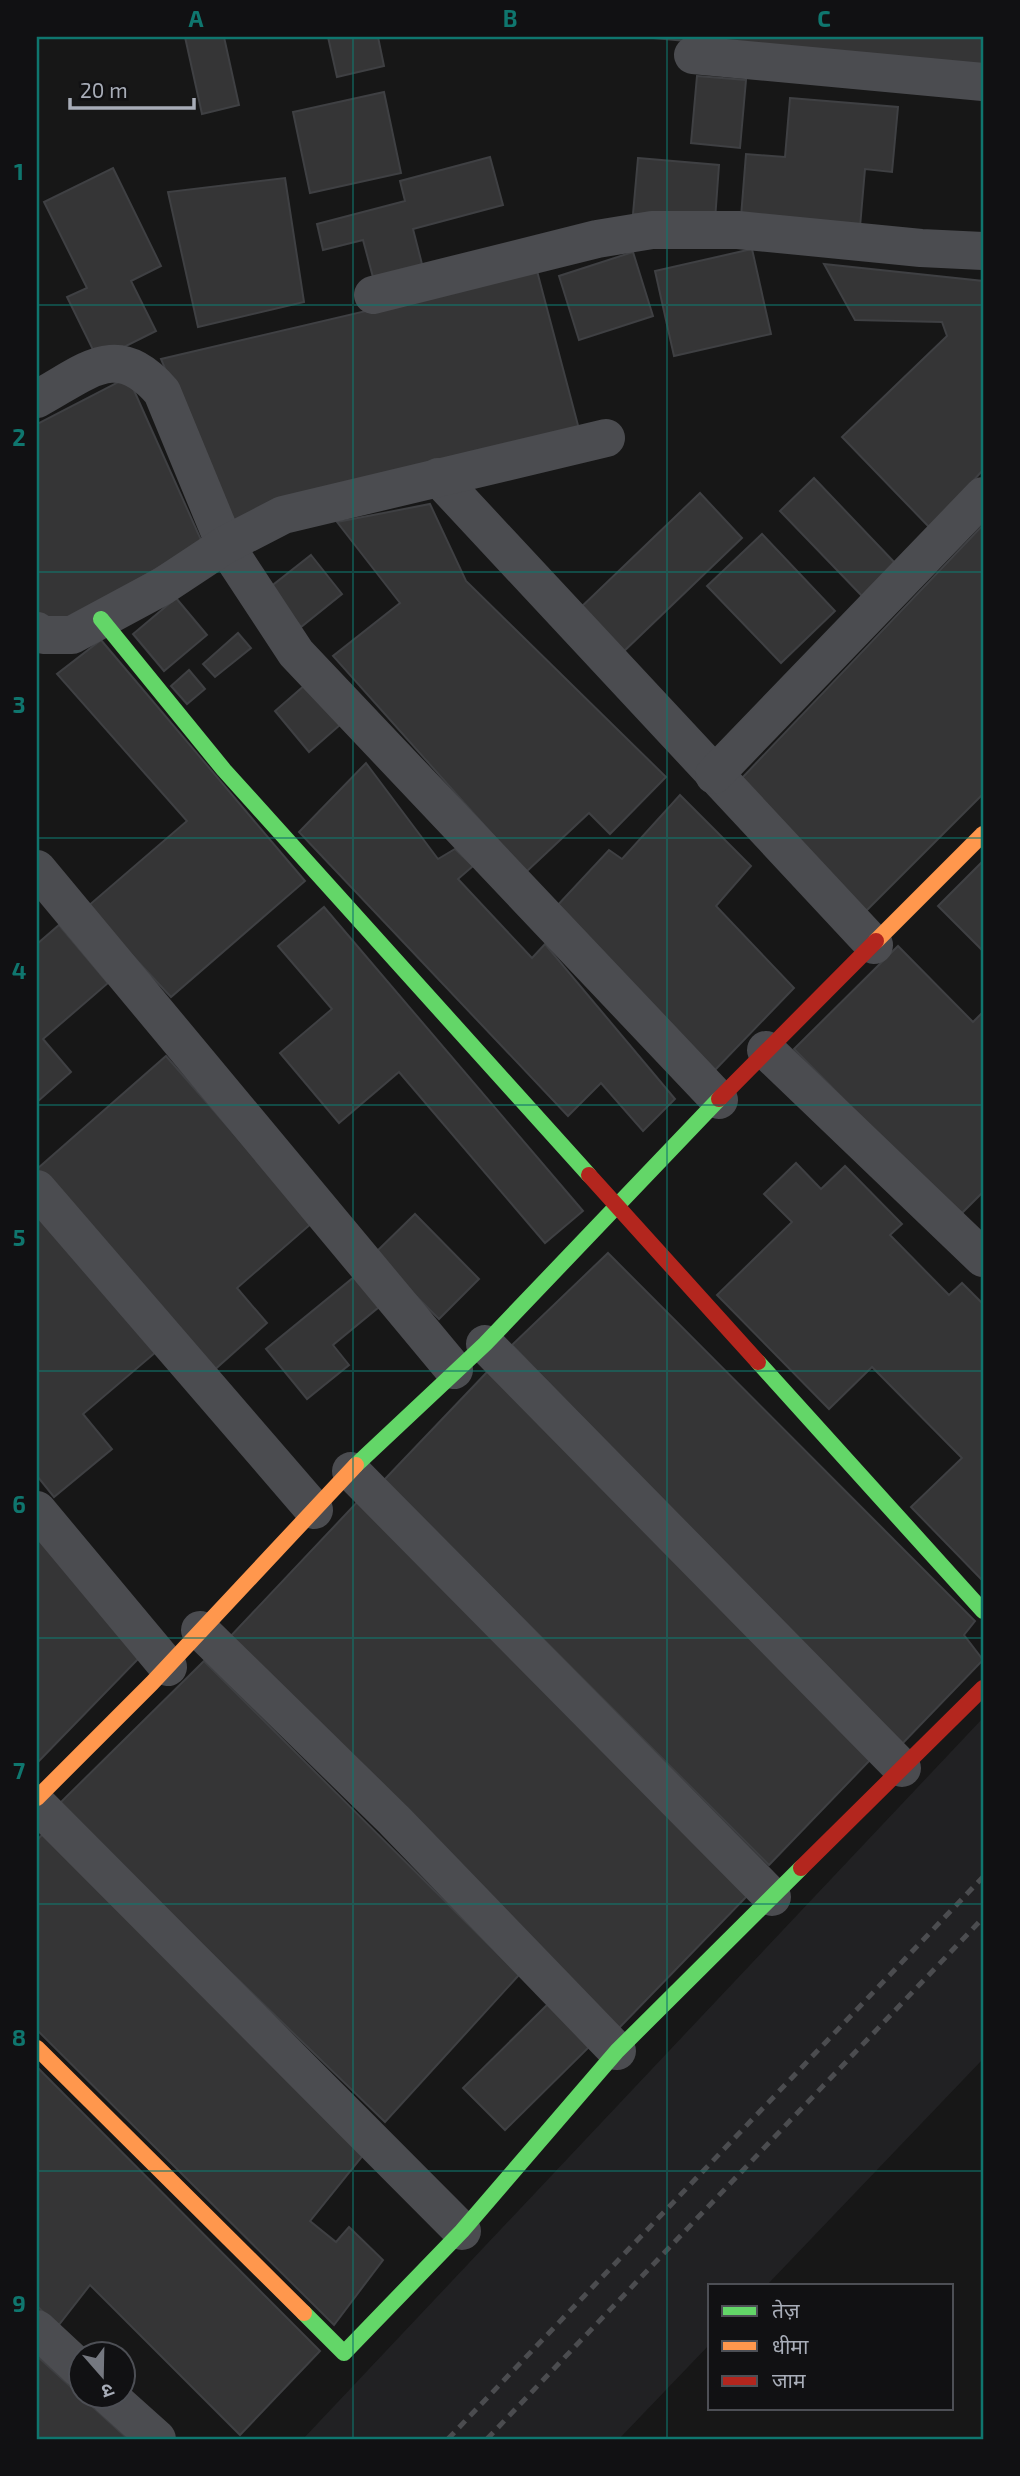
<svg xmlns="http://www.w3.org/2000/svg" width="1020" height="2476" font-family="'Exo 2','Noto Sans Devanagari',sans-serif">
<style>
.built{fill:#212123}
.building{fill:#353536;stroke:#3f4043;stroke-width:2}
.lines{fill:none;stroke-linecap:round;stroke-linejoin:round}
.street{stroke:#4b4c50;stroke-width:38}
.fast{stroke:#63d668;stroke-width:16}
.slow{stroke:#ff974d;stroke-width:16}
.jam{stroke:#b3261e;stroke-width:16}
.rail{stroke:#4b4c4f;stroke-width:5;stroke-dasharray:9 7;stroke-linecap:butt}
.grid{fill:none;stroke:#0f766e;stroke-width:2;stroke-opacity:0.55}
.neatline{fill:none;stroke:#0f766e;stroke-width:2.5}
.grid-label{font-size:23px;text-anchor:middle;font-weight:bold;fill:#0f766e}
</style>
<rect width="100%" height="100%" fill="#171717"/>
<polygon class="built" points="983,1718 983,2059 767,2285 710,2285 710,2344 619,2439 303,2439"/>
<g class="building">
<polygon points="185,37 224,37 239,105 202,114"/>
<polygon points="328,37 378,37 384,66 337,77"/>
<polygon points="642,37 983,37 983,68"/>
<polygon points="697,76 746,80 740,148 691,143"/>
<polygon points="384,92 401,173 310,193 293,112"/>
<polygon points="790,98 898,107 892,172 865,169 860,227 741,217 746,154 785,157"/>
<polygon points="490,157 503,205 413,229 423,268 374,281 363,240 323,250 317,224 405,201 400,181"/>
<polygon points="638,158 719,165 715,220 633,214"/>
<polygon points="113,168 161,266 131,281 156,331 98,360 67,297 87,288 44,202"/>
<polygon points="285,178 304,302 198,327 168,192"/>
<polygon points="752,249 771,334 674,356 655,271"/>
<polygon points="633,252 653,316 579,340 559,276"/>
<polygon points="824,264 983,281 983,470 930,528 842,437 947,336 942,322 855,320"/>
<polygon points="537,271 579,429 232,529 161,359"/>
<polygon points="128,377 202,542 70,619 41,617 37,610 37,424"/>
<polygon points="814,478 896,564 862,596 780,511"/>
<polygon points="700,493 742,538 620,655 577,611"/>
<polygon points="430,504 466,581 666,777 610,834 589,813 526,872 333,656 400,603 337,522"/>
<polygon points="983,525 983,794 866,911 740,780"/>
<polygon points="762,534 835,611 781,663 707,586"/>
<polygon points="311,555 342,594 301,627 269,588"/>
<polygon points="176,598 207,635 164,671 133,634"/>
<polygon points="238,633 251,648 215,677 203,664"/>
<polygon points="101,640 305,881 171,997 87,907 187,821 57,674"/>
<polygon points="189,670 205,689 187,704 171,686"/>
<polygon points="305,685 340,725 309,752 275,711"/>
<polygon points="366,763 438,859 455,849 473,866 458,879 532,958 545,944 675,1099 643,1131 601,1083 568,1116 299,832"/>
<polygon points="680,795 751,866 716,906 794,988 715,1070 555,908 609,850 622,859"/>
<polygon points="983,861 983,951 938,906"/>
<polygon points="324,907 583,1211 545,1243 399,1072 339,1123 280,1053 332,1009 278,946"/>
<polygon points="59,925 108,983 43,1039 71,1072 37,1102 37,944"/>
<polygon points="898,946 973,1022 983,1012 983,1192 959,1216 794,1049"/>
<polygon points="166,1056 312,1223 237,1288 267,1323 212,1372 37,1172 37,1169"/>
<polygon points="796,1163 821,1189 845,1166 902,1224 890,1235 949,1295 962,1283 983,1304 983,1581 911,1507 962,1458 872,1367 829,1409 717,1295 792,1222 764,1194"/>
<polygon points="37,1211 156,1352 83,1414 112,1449 54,1497 37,1476"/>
<polygon points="415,1214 479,1279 439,1319 374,1254"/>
<polygon points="608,1253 975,1621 964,1635 983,1660 900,1746 512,1345"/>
<polygon points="354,1277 379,1307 333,1345 349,1365 307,1399 266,1349"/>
<polygon points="488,1371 871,1759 769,1865 384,1480"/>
<polygon points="362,1497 750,1893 619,2028 227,1640"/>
<polygon points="37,1532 141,1656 37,1763"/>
<polygon points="204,1661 519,1975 385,2122 58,1805"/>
<polygon points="45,1832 364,2154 310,2221 336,2242 349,2227 383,2260 334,2325 37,2030 37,1840"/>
<polygon points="551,2001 593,2043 505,2130 463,2088"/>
<polygon points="37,2067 320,2351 240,2435 90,2285 58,2326 37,2306"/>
<polygon points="37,2356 128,2439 37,2439"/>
</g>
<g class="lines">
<g class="street">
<polyline points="693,55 983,82"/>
<polyline points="373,295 597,239 652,230 738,230 921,248 983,251"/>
<path d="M37,399C87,372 117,339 162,392L225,545L296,653L719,1100"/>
<polyline points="438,477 874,945"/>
<polyline points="37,631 43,635 72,635 163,586 225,545 283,515 606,438"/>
<polyline points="714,775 983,496"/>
<polyline points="37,869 454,1370"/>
<polyline points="766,1050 983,1258"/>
<polyline points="37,1189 314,1510"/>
<polyline points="485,1344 902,1768"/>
<polyline points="351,1471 772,1897"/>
<polyline points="37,1510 168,1667"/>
<polyline points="200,1630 394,1820 617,2051"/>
<polyline points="37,1804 462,2231"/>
<polyline points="37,2329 80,2369"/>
<polyline points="109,2396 157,2439"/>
</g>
<g class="fast">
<polyline points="101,619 224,770 589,1175"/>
<polyline points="758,1362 983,1611"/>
<polyline points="356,1465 485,1344 719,1099"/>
<polyline points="304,2313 344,2353 462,2231 617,2051 801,1868"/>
</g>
<g class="slow">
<polyline points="876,941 983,834"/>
<polyline points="37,1798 152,1683 356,1465"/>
<polyline points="37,2048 304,2313"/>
</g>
<g class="jam">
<polyline points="719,1099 876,941"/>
<polyline points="589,1175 758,1362"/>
<polyline points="801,1868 983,1688"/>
</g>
<g class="rail">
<polyline points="448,2439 983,1877"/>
<polyline points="487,2439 983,1918"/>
</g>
</g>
<path class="grid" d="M353,37V2439M667,37V2439M37,305H983M37,572H983M37,838H983M37,1105H983M37,1371H983M37,1638H983M37,1904H983M37,2171H983"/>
<rect width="1020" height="2476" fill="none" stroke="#111113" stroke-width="77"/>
<rect x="708" y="2284" width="245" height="126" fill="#111113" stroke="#4d4f55" stroke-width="2"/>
<rect x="722" y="2306" width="35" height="10" fill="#63d668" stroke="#4d4f55" stroke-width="2"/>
<text x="772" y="2318" font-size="21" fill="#a8adb8">तेज़</text>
<rect x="722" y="2341" width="35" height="10" fill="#ff974d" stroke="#4d4f55" stroke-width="2"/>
<text x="772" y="2354" font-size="21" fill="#a8adb8">धीमा</text>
<rect x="722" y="2376" width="35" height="10" fill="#b3261e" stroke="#4d4f55" stroke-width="2"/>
<text x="772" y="2388" font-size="21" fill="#a8adb8">जाम</text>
<g transform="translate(102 2375) rotate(160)"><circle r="33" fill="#111113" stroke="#4d4f55" stroke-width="2"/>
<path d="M0-5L12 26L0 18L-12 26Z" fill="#757880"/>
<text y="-10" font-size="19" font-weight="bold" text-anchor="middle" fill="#a8adb8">उ</text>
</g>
<path d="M70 98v10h124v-10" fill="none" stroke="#a8adb8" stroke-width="3.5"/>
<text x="80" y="98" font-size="21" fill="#a8adb8" stroke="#111113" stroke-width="5" paint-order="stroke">20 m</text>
<rect x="38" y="38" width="944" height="2400" class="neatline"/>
<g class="grid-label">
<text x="196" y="27">A</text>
<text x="510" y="27">B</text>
<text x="824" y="27">C</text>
<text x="19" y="180">1</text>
<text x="19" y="446">2</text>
<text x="19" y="713">3</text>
<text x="19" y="979">4</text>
<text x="19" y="1246">5</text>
<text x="19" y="1513">6</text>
<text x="19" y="1779">7</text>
<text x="19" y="2046">8</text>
<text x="19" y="2312">9</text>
</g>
</svg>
